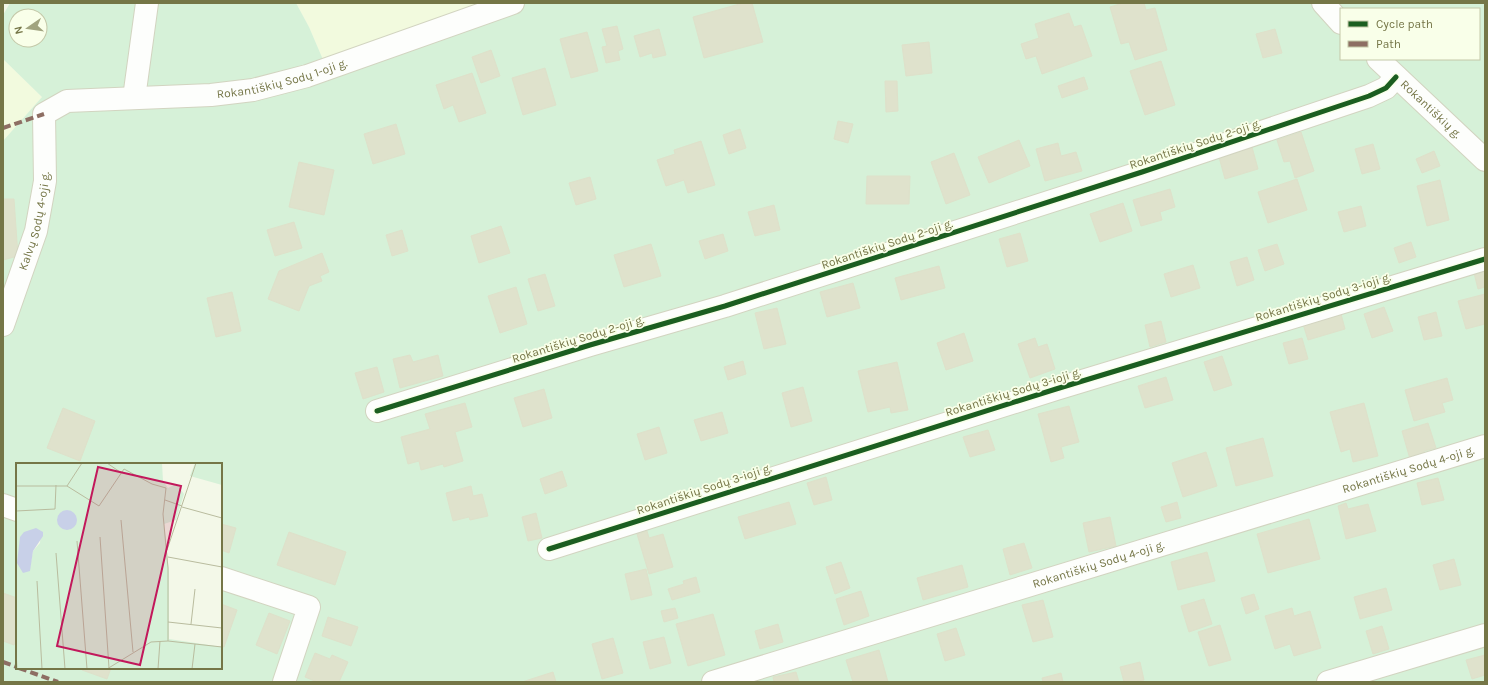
<svg xmlns="http://www.w3.org/2000/svg" width="1488" height="685" font-family="Karla,sans-serif">
<style>
.residential{fill:#f2fade}
.green{fill:#d6f1d8;fill-rule:evenodd}
.building{fill:#dfe2cc;stroke:#dee1ca}
.lines{fill:none;stroke-linecap:round;stroke-linejoin:round}
.minor-casing{stroke:#d2d4c0;stroke-width:24}
.minor{stroke:#fdfefc;stroke-width:22}
.quiet{stroke:#8d6e63;stroke-width:4;stroke-dasharray:8 4;stroke-linecap:butt}
.cycleway-casing{stroke:#f9ffe9;stroke-width:8}
.cycleway{stroke:#1b5e20;stroke-width:5}
.labels{text-anchor:middle;dominant-baseline:central;stroke-width:3.5;stroke-linejoin:round;paint-order:stroke}
.street-label{font-size:12px;fill:#757647;stroke:#f9ffe9}
.inset-road{fill:none;stroke:#b9bc9e;stroke-width:1}
.view{fill:#c2185b;fill-opacity:0.15;stroke:#c2185b;stroke-width:2}
.inset-edge{fill:none;stroke:#757647;stroke-width:2}
</style>
<rect width="100%" height="100%" fill="#f3f8e8"/>
<g class="residential">
<polygon points="296,3 494,3 324,62 309,27"/>
<polygon points="3,59 42,97 3,141"/>
</g>
<path class="green" d="M10,3H296L309,27L324,62L494,3H1485V682H3V141L42,97L3,59V15ZM1341,9H1479V59H1341ZM16,16H40V40H16ZM17,464H221V668H17Z"/>
<g class="building">
<polygon points="743,3 752,3 763,42 704,58 693,17"/>
<polygon points="1123,3 1144,3 1146,10 1155,8 1167,50 1135,60 1129,42 1121,44 1110,7"/>
<polygon points="1069,13 1074,27 1081,25 1092,56 1042,74 1036,56 1026,59 1021,44 1039,38 1035,24"/>
<polygon points="617,26 623,49 618,51 620,60 606,63 602,47 607,46 602,29"/>
<polygon points="659,29 666,55 653,58 652,53 640,57 634,36"/>
<polygon points="1275,29 1282,53 1263,58 1256,34"/>
<polygon points="587,32 598,71 571,78 560,39"/>
<polygon points="929,42 932,73 906,76 902,45"/>
<polygon points="491,50 500,76 481,83 472,57"/>
<polygon points="1161,61 1175,105 1145,115 1130,71"/>
<polygon points="545,68 556,105 523,115 512,78"/>
<polygon points="472,73 486,113 459,122 453,105 444,109 436,85"/>
<polygon points="1084,77 1088,89 1062,98 1058,86"/>
<polygon points="885,81 897,81 898,111 886,112"/>
<polygon points="838,121 853,124 848,143 834,139"/>
<polygon points="396,124 405,154 373,164 364,134"/>
<polygon points="740,129 746,148 729,154 723,135"/>
<polygon points="1301,132 1314,171 1295,178 1290,161 1284,162 1277,140"/>
<polygon points="1019,140 1030,166 989,183 978,157"/>
<polygon points="701,141 715,185 688,193 684,180 666,186 657,160 675,154 674,150"/>
<polygon points="1058,143 1061,156 1076,152 1082,171 1045,181 1036,149"/>
<polygon points="1373,144 1380,169 1362,174 1355,149"/>
<polygon points="1252,147 1258,169 1225,179 1219,157"/>
<polygon points="1434,151 1440,166 1422,173 1416,159"/>
<polygon points="954,153 970,195 946,204 931,162"/>
<polygon points="299,162 334,170 324,215 289,207"/>
<polygon points="867,176 910,176 909,204 866,204"/>
<polygon points="590,177 596,199 576,205 569,183"/>
<polygon points="1297,179 1307,210 1268,223 1258,192"/>
<polygon points="1440,180 1449,220 1427,226 1417,186"/>
<polygon points="1170,189 1175,207 1160,212 1162,220 1141,226 1133,200"/>
<polygon points="3,199 14,199 18,256 3,260"/>
<polygon points="1123,203 1132,231 1100,242 1090,214"/>
<polygon points="774,205 780,230 755,236 748,212"/>
<polygon points="1361,206 1366,226 1344,232 1338,212"/>
<polygon points="294,222 302,248 275,256 267,230"/>
<polygon points="501,226 510,253 479,263 471,236"/>
<polygon points="402,230 408,251 392,256 386,235"/>
<polygon points="1020,233 1028,261 1007,267 999,239"/>
<polygon points="723,234 728,251 705,259 699,241"/>
<polygon points="1411,242 1416,257 1399,263 1394,248"/>
<polygon points="651,244 661,276 624,287 614,255"/>
<polygon points="1277,244 1284,264 1265,271 1258,250"/>
<polygon points="322,253 329,272 320,276 322,281 309,286 299,311 268,299 279,271"/>
<polygon points="1247,257 1254,280 1237,286 1230,262"/>
<polygon points="1193,265 1200,288 1171,297 1164,274"/>
<polygon points="939,266 945,288 901,300 895,278"/>
<polygon points="1485,266 1485,287 1478,289 1473,269"/>
<polygon points="545,274 555,306 538,311 528,279"/>
<polygon points="853,283 860,308 827,317 820,292"/>
<polygon points="516,287 527,324 500,333 488,296"/>
<polygon points="232,292 241,331 216,337 207,298"/>
<polygon points="1485,294 1485,324 1466,329 1458,301"/>
<polygon points="1384,307 1393,331 1372,338 1364,314"/>
<polygon points="777,308 786,344 764,349 755,313"/>
<polygon points="1436,312 1442,336 1424,340 1418,317"/>
<polygon points="1341,314 1345,329 1308,340 1303,324"/>
<polygon points="1161,321 1166,342 1150,347 1145,325"/>
<polygon points="964,333 973,361 946,370 937,343"/>
<polygon points="1035,338 1038,347 1047,344 1055,369 1030,378 1018,344"/>
<polygon points="1302,338 1308,359 1289,364 1283,343"/>
<polygon points="410,355 413,362 438,355 443,376 400,388 393,359"/>
<polygon points="1222,356 1232,385 1214,391 1204,362"/>
<polygon points="743,361 746,374 728,380 724,367"/>
<polygon points="897,362 908,410 891,413 890,407 868,412 858,371"/>
<polygon points="377,367 384,392 363,399 355,373"/>
<polygon points="1166,377 1173,400 1145,408 1138,386"/>
<polygon points="1447,378 1453,400 1442,403 1445,412 1414,421 1405,390"/>
<polygon points="803,387 812,421 791,427 782,393"/>
<polygon points="544,389 552,418 523,427 514,398"/>
<polygon points="465,403 472,427 455,432 463,461 444,467 443,464 421,470 419,461 408,464 401,437 430,429 425,414"/>
<polygon points="1364,403 1378,456 1353,462 1350,449 1341,452 1330,412"/>
<polygon points="1069,406 1079,442 1061,447 1064,458 1051,462 1038,414"/>
<polygon points="63,408 95,421 80,461 47,448"/>
<polygon points="722,412 728,433 701,441 694,420"/>
<polygon points="1428,423 1436,448 1424,451 1425,455 1410,459 1402,431"/>
<polygon points="659,427 667,453 645,460 637,434"/>
<polygon points="988,430 995,450 970,457 963,437"/>
<polygon points="1263,438 1273,476 1236,486 1226,448"/>
<polygon points="1206,452 1217,486 1183,497 1172,463"/>
<polygon points="562,471 567,486 545,494 540,479"/>
<polygon points="826,477 832,500 814,505 807,483"/>
<polygon points="1438,478 1444,500 1422,505 1417,483"/>
<polygon points="471,486 473,496 482,494 488,516 470,520 469,517 453,521 446,493"/>
<polygon points="789,502 796,524 745,539 738,517"/>
<polygon points="1177,502 1181,518 1166,522 1161,507"/>
<polygon points="1346,503 1348,509 1368,504 1376,531 1346,539 1338,506"/>
<polygon points="536,513 542,538 528,541 522,517"/>
<polygon points="1110,517 1116,546 1089,552 1083,523"/>
<polygon points="1309,519 1320,559 1268,573 1257,534"/>
<polygon points="221,524 236,528 229,553 221,550"/>
<polygon points="647,531 649,538 663,534 673,567 649,574 637,534"/>
<polygon points="289,532 346,552 335,585 277,565"/>
<polygon points="1024,543 1032,568 1010,575 1003,549"/>
<polygon points="1207,552 1215,581 1178,590 1171,562"/>
<polygon points="1454,559 1461,585 1440,590 1433,565"/>
<polygon points="841,562 850,588 835,594 826,567"/>
<polygon points="962,565 968,587 923,600 917,578"/>
<polygon points="646,569 652,595 631,600 625,574"/>
<polygon points="696,577 700,592 672,600 668,589 684,584 683,581"/>
<polygon points="1386,588 1392,610 1360,619 1354,597"/>
<polygon points="861,591 869,616 844,625 836,599"/>
<polygon points="3,593 17,598 17,637 14,645 3,641"/>
<polygon points="1254,594 1259,609 1246,614 1241,598"/>
<polygon points="1204,599 1212,624 1189,632 1181,606"/>
<polygon points="1043,600 1053,637 1033,642 1022,605"/>
<polygon points="221,604 237,610 224,647 221,646"/>
<polygon points="675,608 678,618 664,622 661,611"/>
<polygon points="1292,608 1294,616 1310,611 1321,648 1294,656 1290,644 1275,649 1265,616"/>
<polygon points="269,613 290,621 277,654 256,645"/>
<polygon points="713,614 725,655 688,666 676,624"/>
<polygon points="328,617 358,627 351,646 322,636"/>
<polygon points="778,624 783,642 760,649 755,631"/>
<polygon points="1220,625 1231,660 1209,666 1198,632"/>
<polygon points="1382,626 1389,649 1373,654 1366,631"/>
<polygon points="956,628 965,655 945,661 937,634"/>
<polygon points="664,637 671,663 650,669 643,642"/>
<polygon points="613,638 623,673 602,679 592,644"/>
<polygon points="879,650 888,682 853,682 846,660"/>
<polygon points="315,653 330,659 332,655 348,662 339,682 317,682 305,677"/>
<polygon points="1485,655 1485,675 1472,679 1466,660"/>
<polygon points="1140,662 1144,680 1134,682 1124,682 1120,667"/>
<polygon points="82,668 111,668 107,679 82,670"/>
<polygon points="553,672 556,682 522,682"/>
<polygon points="796,672 799,682 774,682 773,677"/>
<polygon points="1061,673 1063,682 1043,682 1042,678"/>
</g>
<g class="lines">
<defs>
<g id="minor">
<polyline points="1323,3 1341,23"/>
<path id="s1" d="M1378,59L1485,160"/>
<polyline points="134,98 147,3"/>
<path id="s2" d="M3,325L36,231L45,181L44,114L67,101L211,95L253,90L307,76L513,3"/>
<polyline points="377,411 590,345 725,306 1142,172 1369,96 1386,88 1396,77"/>
<polyline points="3,505 17,510"/>
<polyline points="549,549 1056,389 1485,259"/>
<polyline points="221,578 309,607 284,682"/>
<path id="s3" d="M713,682L1485,446"/>
<polyline points="1328,682 1485,635"/>
</g>
</defs>
<use href="#minor" class="minor-casing"/>
<use href="#minor" class="minor"/>
<g class="quiet">
<polyline points="3,128 44,114"/>
<polyline points="3,662 17,667"/>
<polyline points="19,668 58,682"/>
</g>
<defs>
<g id="cycleway">
<polyline points="377,411 590,345 725,306 1142,172 1369,96 1386,88 1396,77"/>
<polyline points="549,549 1056,389 1485,259"/>
</g>
</defs>
<use href="#cycleway" class="cycleway-casing"/>
<use href="#cycleway" class="cycleway"/>
</g>
<g class="labels">
<g class="street-label">
<text stroke="none"><textPath href="#s2" startOffset="461">Rokantiškių Sodų 1-oji g.</textPath></text>
<text stroke="none"><textPath href="#s1" startOffset="73">Rokantiškių g.</textPath></text>
<text transform="translate(1195 144) rotate(-18)">Rokantiškių Sodų 2-oji g.</text>
<text stroke="none"><textPath href="#s2" startOffset="109">Kalvų Sodų 4-oji g.</textPath></text>
<text transform="translate(887 244) rotate(-18)">Rokantiškių Sodų 2-oji g.</text>
<text transform="translate(1323 297) rotate(-17)">Rokantiškių Sodų 3-ioji g.</text>
<text transform="translate(578 339) rotate(-17)">Rokantiškių Sodų 2-oji g.</text>
<text transform="translate(1013 392) rotate(-17)">Rokantiškių Sodų 3-ioji g.</text>
<text stroke="none"><textPath href="#s3" startOffset="727">Rokantiškių Sodų 4-oji g.</textPath></text>
<text transform="translate(704 489) rotate(-18)">Rokantiškių Sodų 3-ioji g.</text>
<text stroke="none"><textPath href="#s3" startOffset="403">Rokantiškių Sodų 4-oji g.</textPath></text>
</g>
</g>
<g transform="translate(16 463)">
<rect width="206" height="206" fill="#f3f8e8"/>
<path d="M0,0H146L147,18L152,25L158,22L162,23L168,31L160,57L148,61L153,109V176L206,184V206H0ZM25,67L24,80L17,88L14,103L7,110ZM179,0H206V22L174,13Z" fill="#d6f1d8" fill-rule="evenodd"/>
<path d="M41 57a10 10 0 1 1 20 0a10 10 0 1 1-20 0ZM20,65L27,69V73L17,88L14,108L7,110L1,100L4,74L8,69Z" fill="#c8d0e8"/>
<path class="inset-road" d="M91,0L104,9M0,23H51M51,23L83,43L108,6L136,21L150,25L147,51L152,105V178M51,23L66,0M149,37L166,43M166,44L206,55M0,48L39,46L40,22M105,57L117,189M84,74L93,205M61,78L71,206M151,87L180,0M40,90L49,206M152,94L206,104M21,118L26,206M152,159L206,165M175,161L179,126M0,188L1,206M91,206L135,179L152,178L206,184M142,206L144,178M176,206L179,181"/>
<path class="view" d="M82,4L165,23L124,202L41,183Z"/>
<rect width="206" height="206" class="inset-edge"/>
</g>
<rect width="1488" height="685" fill="none" stroke="#757647" stroke-width="8"/>
<rect x="1340" y="8" width="140" height="52" fill="#f9ffe9" stroke="#c4c8a8"/>
<rect x="1348" y="21" width="20" height="6" fill="#1b5e20" stroke="#c4c8a8"/>
<text x="1376" y="28" font-size="12" fill="#757647">Cycle path</text>
<rect x="1348" y="41" width="20" height="6" fill="#8d6e63" stroke="#c4c8a8"/>
<text x="1376" y="48" font-size="12" fill="#757647">Path</text>
<g transform="translate(28 28) rotate(257)"><circle r="19" fill="#f9ffe9" stroke="#c4c8a8"/>
<path d="M0-3L7 15L0 10L-7 15Z" fill="#a1a47f"/>
<text y="-6" font-size="11" font-weight="bold" text-anchor="middle" fill="#757647">N</text>
</g>
</svg>
